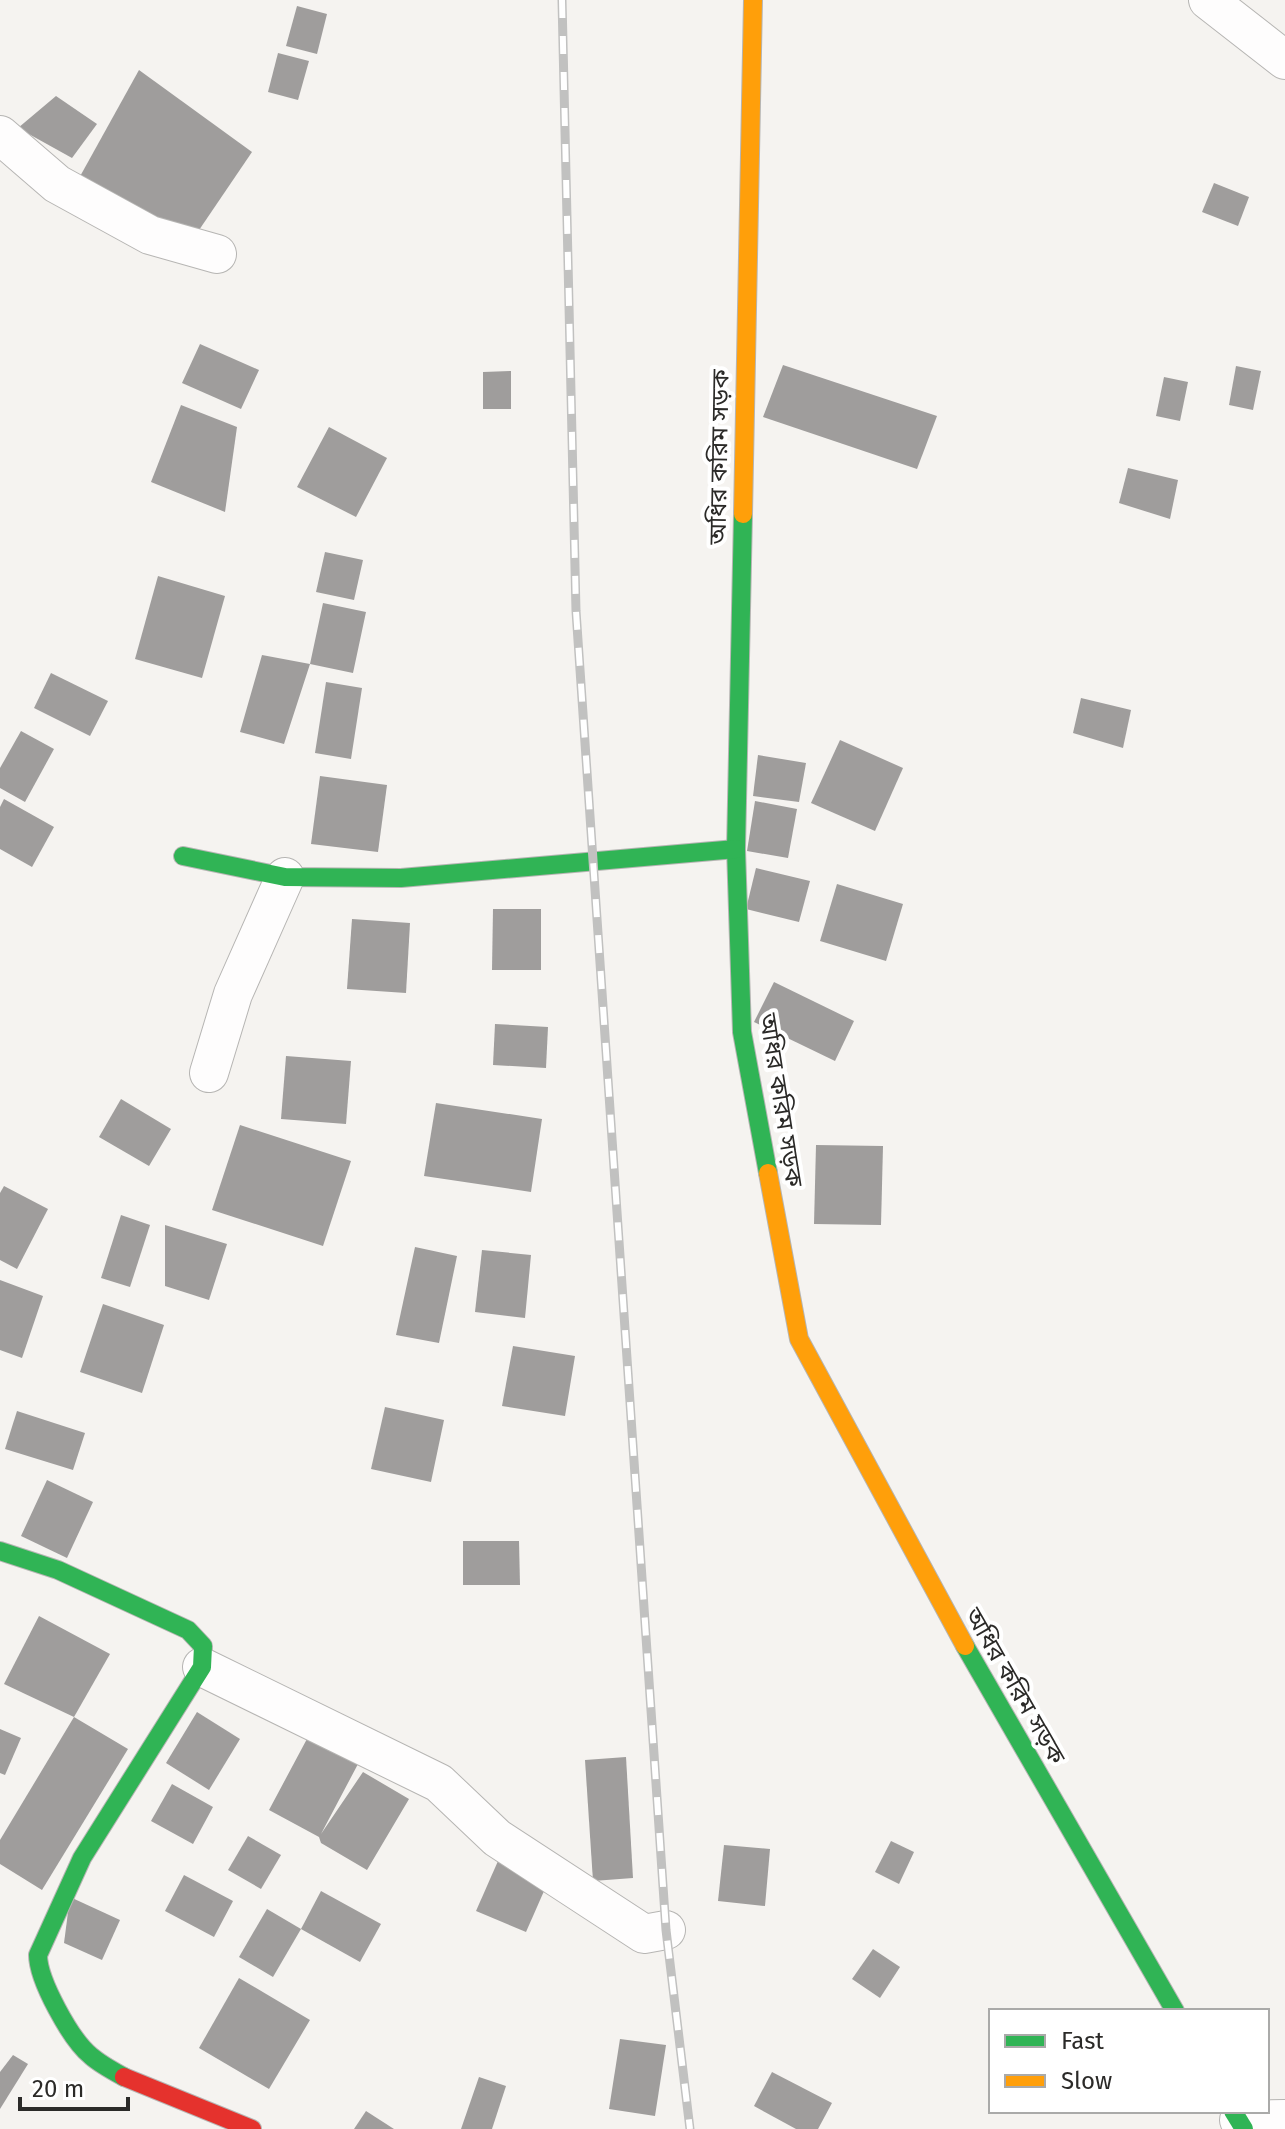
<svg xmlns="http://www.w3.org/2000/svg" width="1285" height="2129" font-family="'Fira Sans','Noto Sans Bengali',sans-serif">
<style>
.building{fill:#9f9d9c}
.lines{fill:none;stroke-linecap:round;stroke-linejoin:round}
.street-casing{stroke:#b6b5b3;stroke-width:40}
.fast-casing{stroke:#b6b5b3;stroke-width:20}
.slow-casing{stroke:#b6b5b3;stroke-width:20}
.jam-casing{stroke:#b6b5b3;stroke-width:20}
.street{stroke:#fefdfd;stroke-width:38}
.fast{stroke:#30b455;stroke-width:18}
.slow{stroke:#ff9f0a;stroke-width:18}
.jam{stroke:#e5322d;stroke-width:18}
.rail-casing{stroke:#c1c1c0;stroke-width:9}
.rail{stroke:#fff;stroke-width:6;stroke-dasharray:18;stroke-linecap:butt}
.labels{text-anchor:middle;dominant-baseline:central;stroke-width:8;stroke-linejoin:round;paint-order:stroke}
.street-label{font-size:24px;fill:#2b2a28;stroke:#fff}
</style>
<rect width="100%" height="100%" fill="#f5f3f0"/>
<g class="building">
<polygon points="297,6 327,14 317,54 286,46"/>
<polygon points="278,53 309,61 298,100 268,92"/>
<polygon points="139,70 252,152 195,236 78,180"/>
<polygon points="56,96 97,124 72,158 18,128"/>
<polygon points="1214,183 1249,197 1238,226 1202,212"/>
<polygon points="200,344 259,370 241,409 182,383"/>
<polygon points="783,365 937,416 917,469 763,417"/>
<polygon points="1236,366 1261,371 1253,410 1229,405"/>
<polygon points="511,371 511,409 483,409 483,372"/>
<polygon points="1164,377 1188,382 1180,421 1156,416"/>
<polygon points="181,405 237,427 225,512 151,482"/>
<polygon points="329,427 387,458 356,517 297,487"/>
<polygon points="1128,468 1178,480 1170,519 1119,503"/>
<polygon points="325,552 363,560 354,600 316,592"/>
<polygon points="158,576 225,596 202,678 135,659"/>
<polygon points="323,603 366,612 353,673 310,664 284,744 240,732 262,655 310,664"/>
<polygon points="51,673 108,701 90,736 34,708"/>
<polygon points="326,682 362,688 351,759 315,753"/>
<polygon points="1081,698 1131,710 1123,748 1073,733"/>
<polygon points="21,731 54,749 25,802 0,788 0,768"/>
<polygon points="840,740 903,768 875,831 811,803"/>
<polygon points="758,755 806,763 799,802 753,796"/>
<polygon points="320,776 387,785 378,852 311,844"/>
<polygon points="4,799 54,827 32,867 0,849 0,807"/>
<polygon points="755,801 797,809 788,858 747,851"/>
<polygon points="756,868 810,881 799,922 746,909"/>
<polygon points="837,884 903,904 886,961 820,941"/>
<polygon points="493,909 541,909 541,970 492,970"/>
<polygon points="352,919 410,923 406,993 347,989"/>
<polygon points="774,982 854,1021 835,1061 754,1022"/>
<polygon points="495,1024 548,1027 546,1068 493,1065"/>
<polygon points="286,1056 351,1061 346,1124 281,1119"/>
<polygon points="121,1099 171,1129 149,1166 99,1137"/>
<polygon points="436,1103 542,1119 531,1192 424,1176"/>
<polygon points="240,1125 351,1161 323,1246 212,1210"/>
<polygon points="816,1145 883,1146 881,1225 814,1224"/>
<polygon points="4,1186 48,1209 17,1269 0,1260 0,1193"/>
<polygon points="121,1215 150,1225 130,1287 101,1278"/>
<polygon points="165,1225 227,1244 209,1300 165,1286"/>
<polygon points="415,1247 457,1256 439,1343 396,1335"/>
<polygon points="482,1250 531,1255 525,1318 475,1312"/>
<polygon points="0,1280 43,1296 22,1358 0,1350"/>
<polygon points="103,1304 164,1325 142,1393 80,1372"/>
<polygon points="513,1346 575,1356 565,1416 502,1406"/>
<polygon points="385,1407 444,1420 431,1482 371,1469"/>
<polygon points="17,1411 85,1433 73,1470 5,1449"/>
<polygon points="47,1480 93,1502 67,1558 21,1536"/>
<polygon points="463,1541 519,1541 520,1585 463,1585"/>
<polygon points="39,1616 110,1654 74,1717 4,1684"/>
<polygon points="197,1712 240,1739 209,1790 166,1763"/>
<polygon points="74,1717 128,1749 42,1890 0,1864 0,1840"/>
<polygon points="0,1729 21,1738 5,1775 0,1773"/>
<polygon points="308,1737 358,1764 321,1834 363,1772 409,1799 367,1870 321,1843 319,1837 269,1810"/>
<polygon points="626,1757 633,1878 593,1881 585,1760"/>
<polygon points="172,1784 213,1807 193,1844 151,1821"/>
<polygon points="248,1836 281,1855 261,1889 228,1870"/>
<polygon points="891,1841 914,1852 899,1884 875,1872"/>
<polygon points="724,1845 770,1849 765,1906 718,1901"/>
<polygon points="498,1861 548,1882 526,1932 476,1911"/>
<polygon points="184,1875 233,1901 214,1937 165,1911"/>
<polygon points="321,1891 381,1924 360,1962 301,1929"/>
<polygon points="70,1897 120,1920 102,1960 64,1943"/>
<polygon points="267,1909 301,1929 273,1977 239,1957"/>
<polygon points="873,1949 900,1967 880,1998 852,1979"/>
<polygon points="239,1978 310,2020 269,2089 199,2048"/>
<polygon points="620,2039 666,2045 655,2116 609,2109"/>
<polygon points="13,2055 28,2064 0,2109 0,2072"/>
<polygon points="772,2072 832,2103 818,2129 796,2129 754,2106"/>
<polygon points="479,2077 506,2086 492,2129 461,2129"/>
<polygon points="366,2111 394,2129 354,2129"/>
</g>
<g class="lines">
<defs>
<g id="street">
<polyline points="1208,0 1285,60"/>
<polyline points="0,135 57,184 150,235 217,254"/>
<polyline points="209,1073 233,994 285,877"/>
<polyline points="202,1667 439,1783 497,1838 644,1934 666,1930"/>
<polyline points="1239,2120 1285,2119"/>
</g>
<g id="fast">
<polyline points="743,514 736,849 742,1032 768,1173"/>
<polyline points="183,856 285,877 401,878 736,849"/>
<path d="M0,1551L58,1570L188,1630L203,1646L202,1667L82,1858L38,1955C38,1980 71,2040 91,2056C100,2064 113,2071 124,2077"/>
<polyline points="965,1646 1175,2011"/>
<polyline points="1233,2111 1244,2129"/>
</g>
<g id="slow">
<polyline points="743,514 753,0"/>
<polyline points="768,1173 799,1339 965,1646"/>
</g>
<polyline id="jam" points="124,2077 252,2129"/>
</defs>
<use href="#street" class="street-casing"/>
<use href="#fast" class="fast-casing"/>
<use href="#slow" class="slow-casing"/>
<use href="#jam" class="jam-casing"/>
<use href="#street" class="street"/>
<use href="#fast" class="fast"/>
<use href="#slow" class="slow"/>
<use href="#jam" class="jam"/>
<defs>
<polyline id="rail" points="562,0 576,611 666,1930 690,2129"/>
</defs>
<use href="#rail" class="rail-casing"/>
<use href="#rail" class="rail"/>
</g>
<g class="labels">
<g class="street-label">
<text transform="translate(719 457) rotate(-89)">অধির করিম সড়ক</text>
<text transform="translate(781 1100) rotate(81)">অধির করিম সড়ক</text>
<text transform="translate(1015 1686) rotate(60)">অধির করিম সড়ক</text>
</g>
</g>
<rect x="989" y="2009" width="280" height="104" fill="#ffffff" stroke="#aaaaa9" stroke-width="2"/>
<rect x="1005" y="2035" width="40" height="12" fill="#30b455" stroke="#aaaaa9" stroke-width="2"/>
<text x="1061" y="2049" font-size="24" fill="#2b2a28">Fast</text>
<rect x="1005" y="2075" width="40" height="12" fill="#ff9f0a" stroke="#aaaaa9" stroke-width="2"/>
<text x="1061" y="2089" font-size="24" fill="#2b2a28">Slow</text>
<path d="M20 2097v12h108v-12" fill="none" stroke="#2b2a28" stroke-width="4"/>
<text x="32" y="2097" font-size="24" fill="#2b2a28" stroke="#ffffff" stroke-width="6" paint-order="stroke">20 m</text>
</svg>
